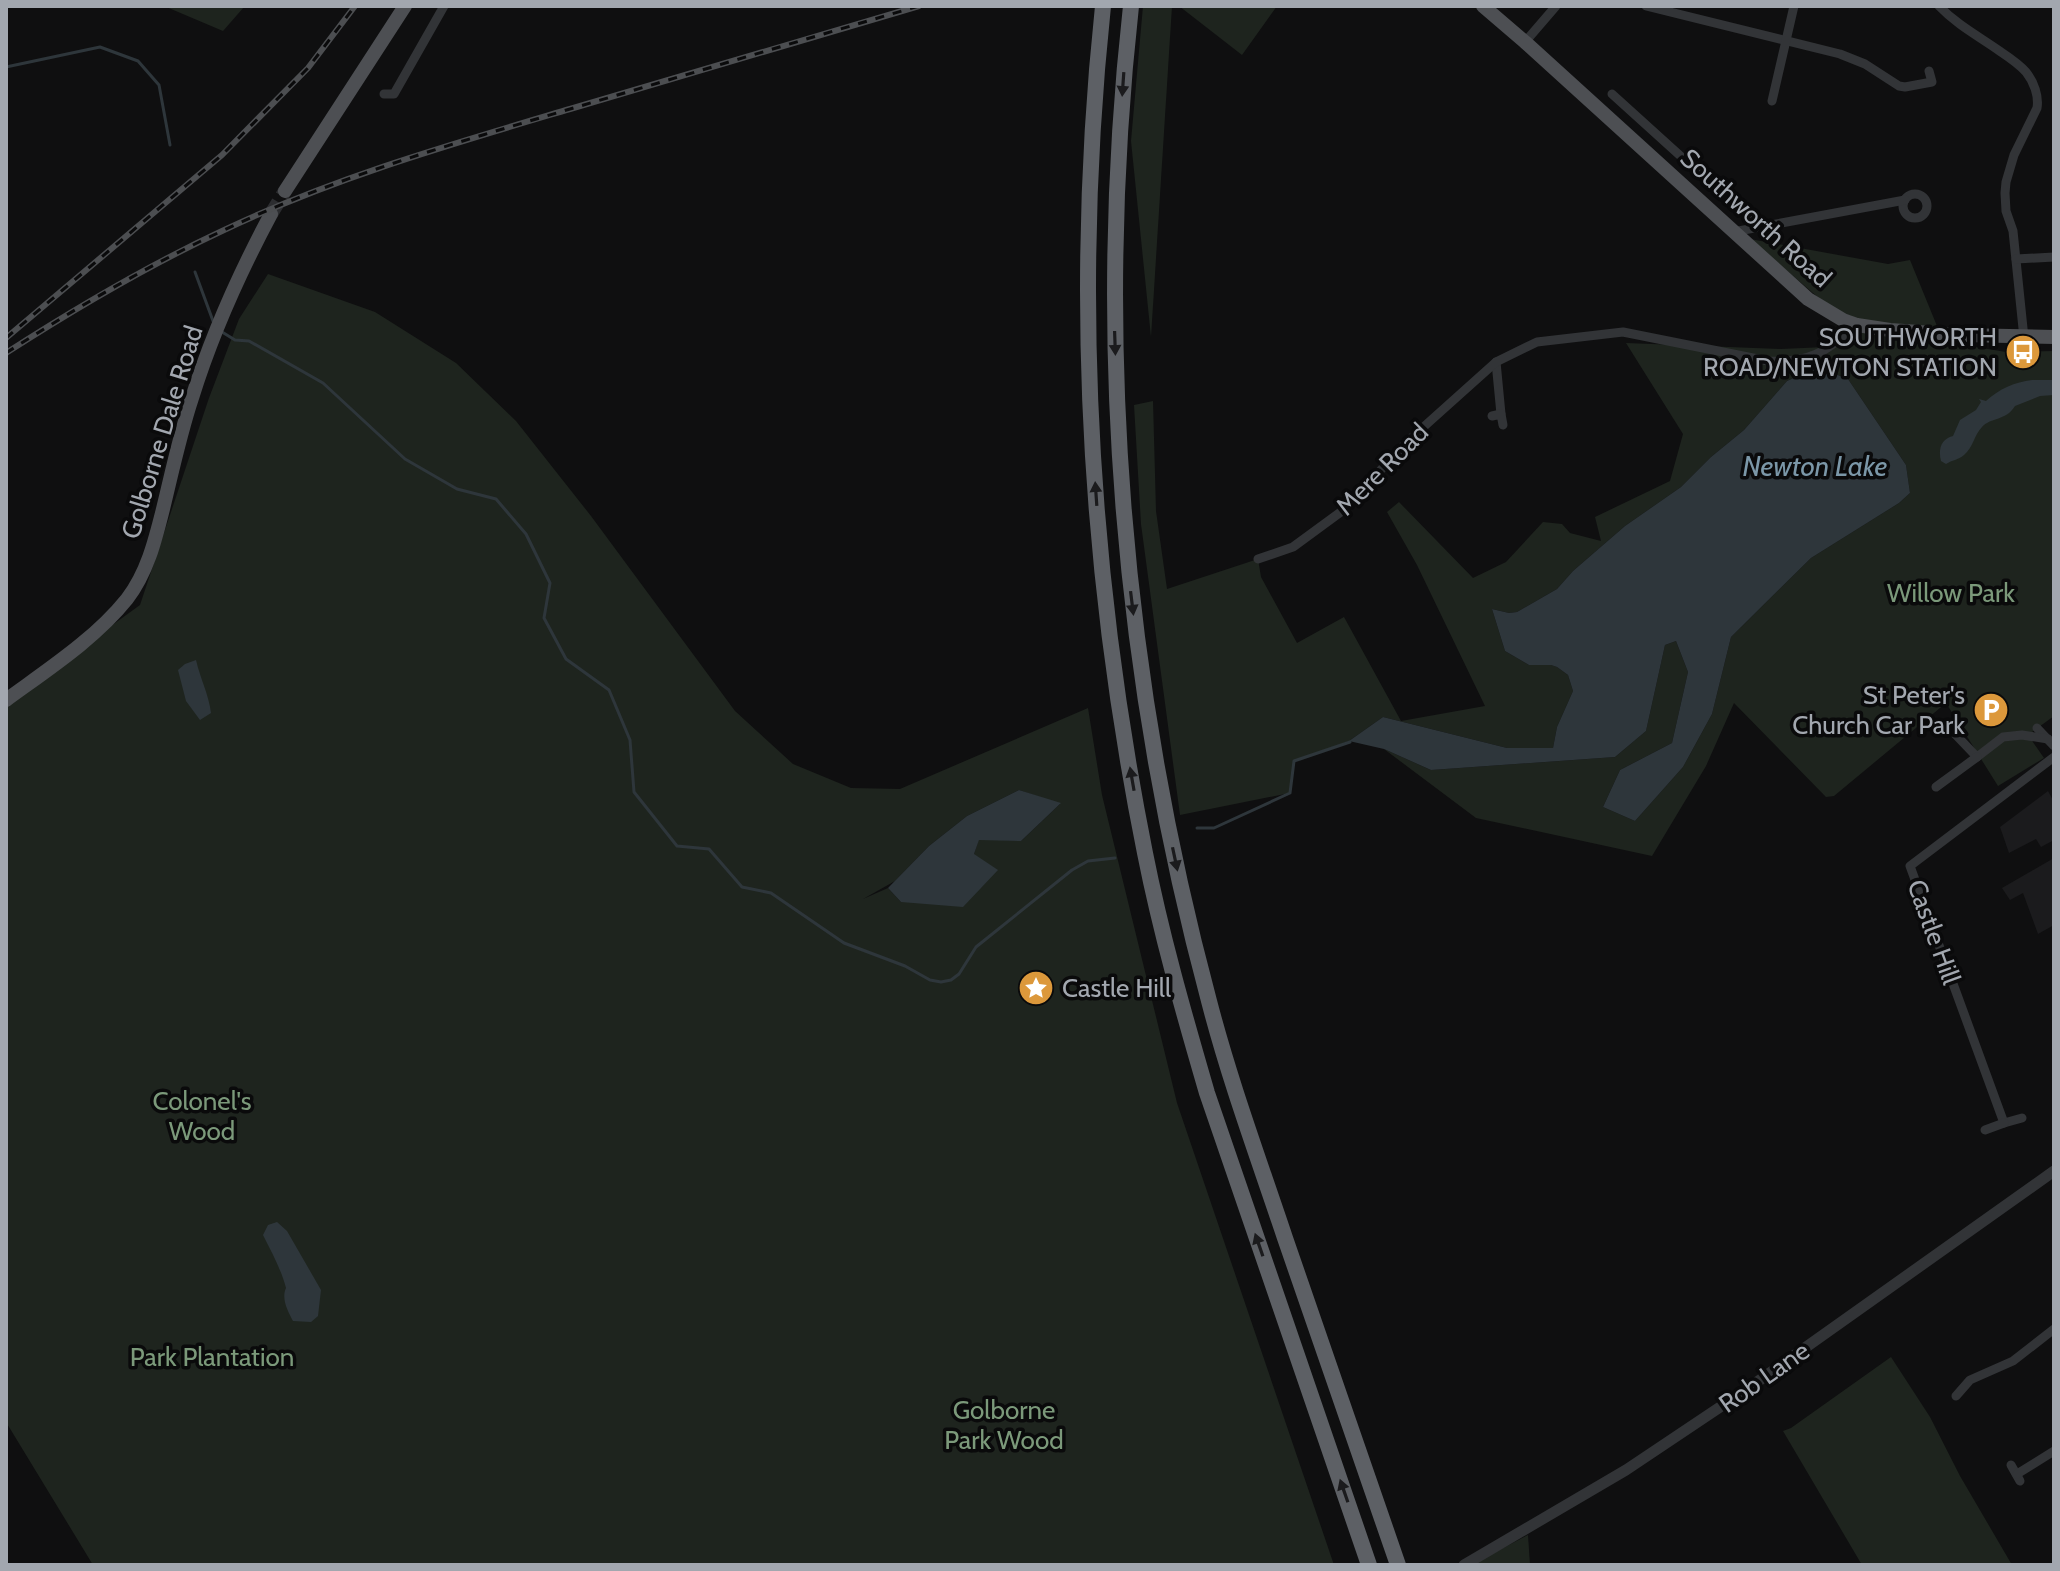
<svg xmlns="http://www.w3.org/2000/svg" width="2060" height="1571" font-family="Cabin,sans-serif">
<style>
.built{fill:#1b1b1d}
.green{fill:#1e241e;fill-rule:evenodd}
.water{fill:#2e363b}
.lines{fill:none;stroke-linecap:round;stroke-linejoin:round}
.stream{stroke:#2e363b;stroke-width:3}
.primary-tunnel{stroke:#2c2d30;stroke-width:14;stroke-dasharray:14 7;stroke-linecap:butt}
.minor{stroke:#323437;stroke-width:9}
.tertiary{stroke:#323437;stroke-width:11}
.primary{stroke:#4d4f53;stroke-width:14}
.motorway{stroke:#5d6065;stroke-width:16}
.rail-casing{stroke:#4c4e51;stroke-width:6}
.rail{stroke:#0a0a0b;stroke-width:3;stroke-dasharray:9;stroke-linecap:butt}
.oneway{fill:#1b1b1d}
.labels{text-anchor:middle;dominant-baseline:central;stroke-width:7;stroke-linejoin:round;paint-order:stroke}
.street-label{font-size:26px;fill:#a2a7af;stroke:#0a0a0b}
.poi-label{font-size:26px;fill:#a2a7af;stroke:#0a0a0b;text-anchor:end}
.park-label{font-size:26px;fill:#7b997a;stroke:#0a0a0b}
.water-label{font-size:28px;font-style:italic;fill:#7b97a8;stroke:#0a0a0b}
</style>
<rect width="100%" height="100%" fill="#0f0f10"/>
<g class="built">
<polygon points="2048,791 2054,802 2054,840 2041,847 2036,839 2009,853 2000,827"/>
<polygon points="2054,858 2054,925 2038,934 2023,893 2010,900 2002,888"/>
</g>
<g class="green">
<polygon points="164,6 242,6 244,7 223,31"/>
<polygon points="1143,6 1172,6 1151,337 1131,141"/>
<polygon points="1179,6 1277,6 1242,55"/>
<polygon points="1750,239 1888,264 1910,260 1937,326 1940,341 2006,352 2054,351 2054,716 2028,735 2044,758 1998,786 1946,703 1834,796 1826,797 1734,703 1706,766 1652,856 1476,818 1384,749 1431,770 1615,757 1646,731 1665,645 1676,641 1688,672 1672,743 1620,770 1603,807 1635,821 1683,767 1712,714 1731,637 1811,558 1899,503 1910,493 1906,465 1848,379 1817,367 1787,381 1744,430 1711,457 1681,487 1625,526 1573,571 1557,589 1517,612 1509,613 1492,609 1505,651 1529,665 1551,665 1557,667 1568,675 1573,691 1557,727 1553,748 1507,748 1383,717 1349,741 1294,761 1290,793 1180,815 1141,524 1134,405 1153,401 1156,511 1167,589 1258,559 1261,577 1297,643 1344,617 1401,721 1485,706 1417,565 1387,512 1399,502 1473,578 1506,562 1543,522 1562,524 1570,533 1601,541 1595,517 1670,481 1683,434 1626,343 1781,349 1826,347 1852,316 1834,311"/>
<path d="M268,274L375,312L456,363L516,421L591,516L735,711L793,764L851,788L900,789L1088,708L1102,795L1177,1103L1334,1565H93L6,1422V702L140,605L209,398L239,319ZM1019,790L1060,804L1021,841L979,839L974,854L901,902L888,888L863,899L895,881L929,846L967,816Z"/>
<polygon points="1891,1357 1930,1417 1960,1476 2012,1565 1862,1565 1783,1431 1791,1428"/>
<polygon points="1528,1535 1530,1565 1471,1565"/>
</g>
<g class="water">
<polygon points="1817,367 1848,379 1906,465 1910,493 1899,503 1811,558 1731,637 1712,714 1683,767 1635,821 1603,807 1620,770 1672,743 1688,672 1676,641 1665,645 1646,731 1615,757 1431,770 1384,749 1349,741 1383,717 1507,748 1553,748 1557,727 1573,691 1568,675 1557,667 1551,665 1529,665 1505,651 1492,609 1509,613 1517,612 1557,589 1573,571 1625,526 1681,487 1711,457 1744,430 1787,381"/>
<path d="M2032,380H2054V395L2040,396L2015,406C2006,421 1991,417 1982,427C1974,435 1973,448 1964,455C1958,460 1952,460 1946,464L1941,461C1938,449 1941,439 1953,436L1960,420L1976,410L1981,402L1979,399L1986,401C1999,389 2015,382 2032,380Z"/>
<path d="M196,660C200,678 209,695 211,713L200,720L186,701L178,670L185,664Z"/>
<polygon points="1019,790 1061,803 1021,841 979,840 974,854 998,870 963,907 901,902 888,888 929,846 967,816"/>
<path d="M277,1222L287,1231L321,1290L318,1316L311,1322L293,1321C288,1311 281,1299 286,1288C281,1269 272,1253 263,1235L268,1225Z"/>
</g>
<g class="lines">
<g class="stream">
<polyline points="6,67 100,47 138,61 159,85 170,145"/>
<polyline points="195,272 213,321"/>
<polyline points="222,332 235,340 249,341 323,383 405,459 457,489 496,499 526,534 550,583 544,618 566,659 609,690 630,740 634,792 677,846 709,849 742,887 771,893 844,943 905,966 930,980 941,982 951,980 959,974 976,947 1072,870 1088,861 1115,858"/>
<polyline points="1197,828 1214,828 1290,793 1294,761 1350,742"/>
</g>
<polyline class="primary-tunnel" points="271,214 285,191"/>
<g class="minor">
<polyline points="1646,6 1840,54 1865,64 1899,86 1905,87 1932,82 1929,71"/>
<path d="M1939,6C1957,25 1980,37 2001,52C2010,58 2019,64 2026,72C2034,82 2039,96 2037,108L2014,155L2006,182L2005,193L2006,211L2013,231L2024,338"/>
<polyline points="1525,42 1556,6"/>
<polyline points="384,94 394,94 444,6"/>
<polyline points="1612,94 1760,228"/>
<polyline points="1772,101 1794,6"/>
<circle cx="1915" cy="206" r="12"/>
<polyline points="1733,232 1905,200"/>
<polyline points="2016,259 2054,257"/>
<polyline points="1496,362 1501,414"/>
<polyline points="1492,416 1501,414 1503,425"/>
<path d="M1258,559L1293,547L1342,511L1409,440L1496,362L1537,342L1623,332L1768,361C1812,363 1824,352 1857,325"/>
<polyline points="2037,728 2054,746"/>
<polyline points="1954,733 1977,757 2003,737 2022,735 2048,739"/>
<polyline points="1936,787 1977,757"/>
<polyline points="2022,1118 2004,1123 1910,866 2054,757"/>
<polyline points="1985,1130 2004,1123"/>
<polyline points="1956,1396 1970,1380 2013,1361 2054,1329"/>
<polyline points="2011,1465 2020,1481"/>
<polyline points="2017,1474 2054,1451"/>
</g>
<polyline class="tertiary" points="1464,1565 1626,1470 1750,1387 2054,1171"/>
<g class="primary">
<polyline points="1483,6 1525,42 1808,299 1843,320 1857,325 1890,330 1961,335 2054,337"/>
<polyline points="285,191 405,6"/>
<path d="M6,700C47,670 95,639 127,599C147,573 155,541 163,509C172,472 180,434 192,398C212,334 240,272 271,214"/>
</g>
<g class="motorway">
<path d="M1103,6C1073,289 1089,574 1145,853C1161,934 1184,1014 1207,1093L1369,1565"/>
<path d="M1131,6C1094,339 1122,677 1209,1001C1230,1082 1259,1160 1285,1238C1323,1347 1360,1456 1398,1565"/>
</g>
<defs>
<g id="rail">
<polyline points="6,338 222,155 308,68 355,6"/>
<path d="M6,353C76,308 147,266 222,231C333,178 452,144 570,109C686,75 802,40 919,6"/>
</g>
</defs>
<use href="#rail" class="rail-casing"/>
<use href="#rail" class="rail"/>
</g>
<defs><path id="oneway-solid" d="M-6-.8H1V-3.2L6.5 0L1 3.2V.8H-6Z" transform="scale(2)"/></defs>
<g class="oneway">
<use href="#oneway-solid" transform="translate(1123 84) rotate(94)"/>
<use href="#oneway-solid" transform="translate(1115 343) rotate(88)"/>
<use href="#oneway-solid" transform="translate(1096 494) rotate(-94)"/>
<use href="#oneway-solid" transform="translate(1132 603) rotate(83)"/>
<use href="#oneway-solid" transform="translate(1132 779) rotate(-100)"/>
<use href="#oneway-solid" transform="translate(1175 859) rotate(78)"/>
<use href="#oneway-solid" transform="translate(1259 1245) rotate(-109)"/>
<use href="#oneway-solid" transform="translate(1344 1491) rotate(-109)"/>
</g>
<defs>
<symbol id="bus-disc" viewBox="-11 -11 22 22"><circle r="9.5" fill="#dc983b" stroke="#0a0a0b"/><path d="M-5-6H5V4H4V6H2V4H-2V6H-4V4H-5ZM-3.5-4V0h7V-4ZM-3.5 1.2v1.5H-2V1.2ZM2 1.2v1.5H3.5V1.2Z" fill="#fff"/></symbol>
<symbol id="parking-disc" viewBox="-11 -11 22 22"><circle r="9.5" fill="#dc983b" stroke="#0a0a0b"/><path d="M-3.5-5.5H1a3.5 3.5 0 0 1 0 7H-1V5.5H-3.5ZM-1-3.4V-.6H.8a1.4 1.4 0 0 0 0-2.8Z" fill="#fff"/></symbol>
<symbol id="sight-disc" viewBox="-11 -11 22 22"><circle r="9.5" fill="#dc983b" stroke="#0a0a0b"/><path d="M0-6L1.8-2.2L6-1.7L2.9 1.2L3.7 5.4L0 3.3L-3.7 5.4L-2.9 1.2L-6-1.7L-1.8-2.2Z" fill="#fff"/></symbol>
</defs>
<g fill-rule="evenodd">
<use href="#bus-disc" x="2003" y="332" width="40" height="40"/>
<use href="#parking-disc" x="1971" y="690" width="40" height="40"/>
<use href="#sight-disc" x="1016" y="968" width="40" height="40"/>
</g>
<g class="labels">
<g class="street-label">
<text transform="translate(1756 218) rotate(42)">Southworth Road</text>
<text transform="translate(162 432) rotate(-73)">Golborne Dale Road</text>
<text transform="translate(1382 469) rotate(-45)">Mere Road</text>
<text transform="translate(1934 932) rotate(70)">Castle Hill</text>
<text transform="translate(1764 1377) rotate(-35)">Rob Lane</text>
</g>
<g class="poi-label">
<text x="1997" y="337">SOUTHWORTH<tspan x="1997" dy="30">ROAD/NEWTON STATION</tspan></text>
<text x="1965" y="695">St Peter's<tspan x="1965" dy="30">Church Car Park</tspan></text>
<text x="1062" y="988" text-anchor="start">Castle Hill</text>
</g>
<g class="park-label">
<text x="1951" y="593">Willow Park</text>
<text x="202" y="1101">Colonel's<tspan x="202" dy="30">Wood</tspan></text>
<text x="212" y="1357">Park Plantation</text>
<text x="1004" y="1410">Golborne<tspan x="1004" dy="30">Park Wood</tspan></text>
</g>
<g class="water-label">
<text x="1815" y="466">Newton Lake</text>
</g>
</g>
<rect width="2060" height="1571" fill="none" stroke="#a2a7af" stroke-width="16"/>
</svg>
